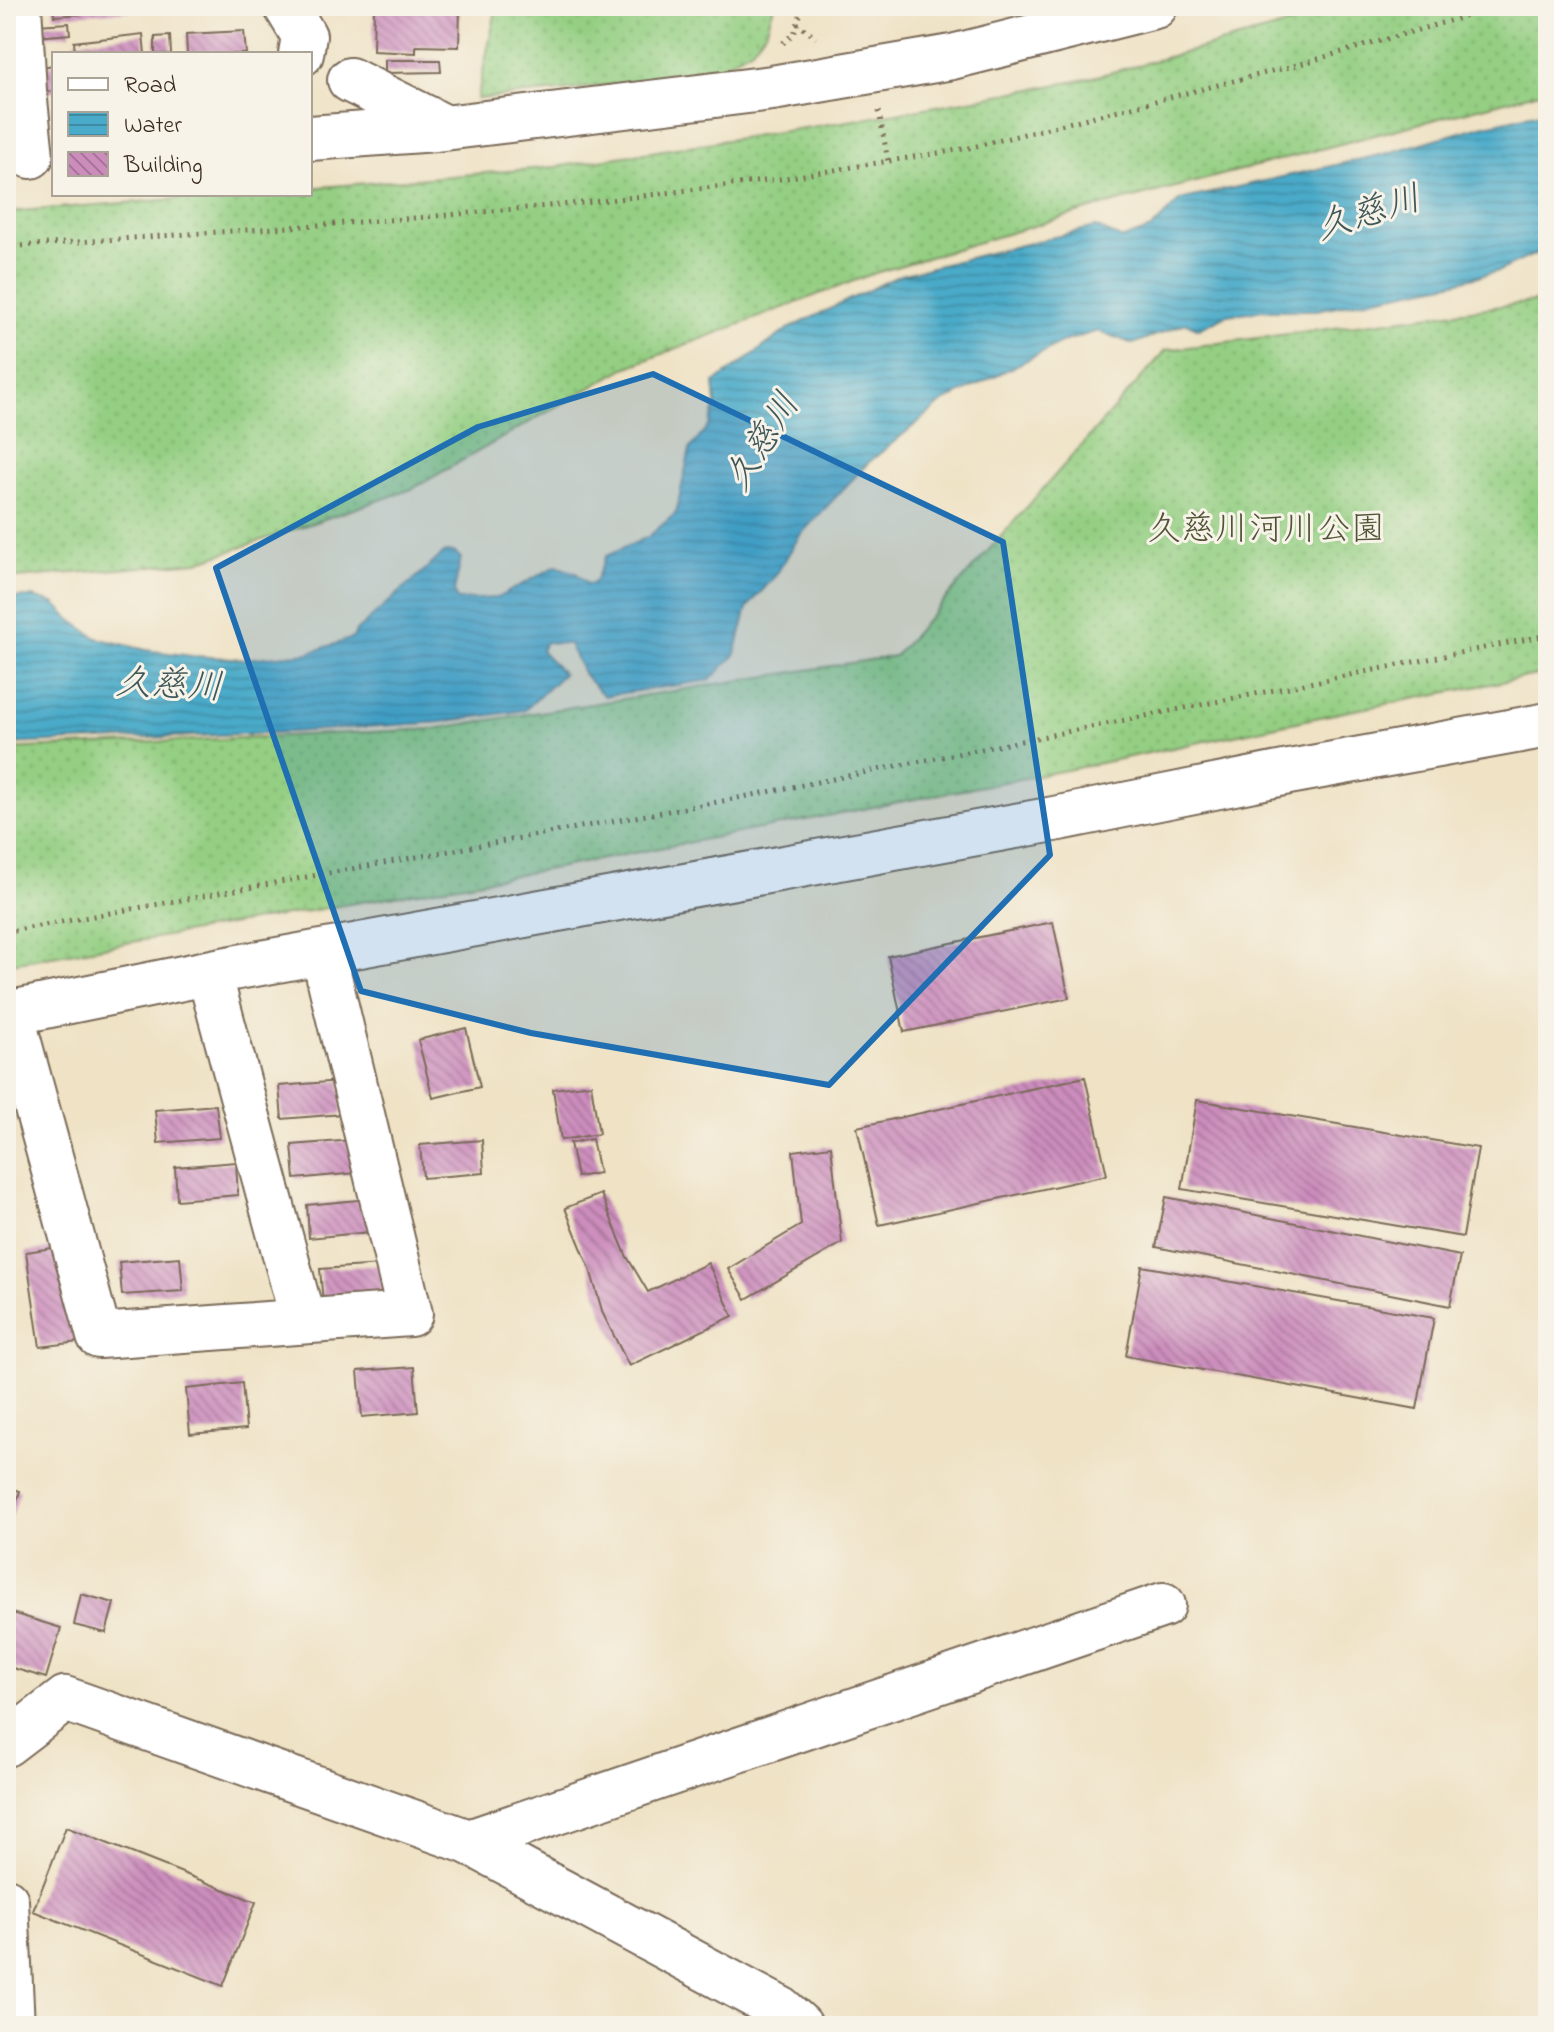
<svg xmlns="http://www.w3.org/2000/svg" width="1554" height="2032" font-family="'Indie Flower','Klee One',sans-serif">
<style>
.grass{fill:url(#grass-dots);stroke:#687c50;stroke-width:2}
.water{fill:url(#water-rules);stroke:#426a74;stroke-width:2}
.building{fill:url(#building-back-hatch)}
.lines{fill:none;stroke-linecap:round;stroke-linejoin:round}
.minor-casing{stroke:#7a6a58;stroke-width:48}
.path{stroke:#7a6a58;stroke-width:5;stroke-dasharray:2 6;stroke-linecap:butt}
.minor{stroke:#fff;stroke-width:44}
.marked{fill:#1f6fb2;fill-opacity:0.2;stroke:#1f6fb2;stroke-width:6;stroke-linejoin:round}
.labels{text-anchor:middle;dominant-baseline:central;stroke-width:6;stroke-linejoin:round;paint-order:stroke}
.park-label{font-size:34px;fill:#515337;stroke:#f7f3e8}
.water-label{font-size:36px;font-style:italic;fill:#40575a;stroke:#f7f3e8}
</style>
<defs>
<pattern id="grass-dots" width="8" height="8" patternUnits="userSpaceOnUse" patternTransform="scale(2)"><rect width="8" height="8" fill="#94cf83"/><path d="M2 2h.1M6 6h.1" fill="none" stroke="#80b271" stroke-width="1.8" stroke-linecap="round"/></pattern>
<pattern id="water-rules" width="6" height="5" patternUnits="userSpaceOnUse" patternTransform="scale(2)"><rect width="6" height="5" fill="#4aaac9"/><path d="M0 2.5h6" fill="none" stroke="#3f8ba3"/></pattern>
<pattern id="building-back-hatch" width="6" height="6" patternUnits="userSpaceOnUse" patternTransform="scale(2)"><rect width="6" height="6" fill="#cc8dbd"/><path d="M-1 5l2 2M0 0l6 6M5-1l2 2" fill="none" stroke="#a77399"/></pattern>
</defs>
<rect width="100%" height="100%" fill="#f7f3e8"/>
<filter id="ink" filterUnits="userSpaceOnUse"><feTurbulence type="fractalNoise" baseFrequency=".0125" numOctaves="2"/><feDisplacementMap in="SourceGraphic" scale="16" xChannelSelector="R" yChannelSelector="G"/><feConvolveMatrix kernelMatrix="1 2 1 2 8 2 1 2 1" color-interpolation-filters="sRGB"/></filter>
<filter id="wash" filterUnits="userSpaceOnUse"><feTurbulence type="fractalNoise" baseFrequency=".006" numOctaves="4" result="noise"/><feDisplacementMap in="SourceGraphic" scale="32" xChannelSelector="R" yChannelSelector="G"/><feGaussianBlur stdDeviation="1.8" result="paint"/><feColorMatrix in="noise" values="0 0 0 0 0 0 0 0 0 0 0 0 0 0 0 0 0 1.4 0 .05"/><feComposite in="paint" operator="in"/></filter>
<g filter="url(#wash)">
<rect width="100%" height="100%" fill="#efe2c5"/>
<g class="grass">
<polygon points="497,6 774,6 767,29 752,49 711,72 569,90 477,99"/>
<polygon points="1359,6 1548,6 1548,90 1087,210 872,274 625,368 412,489 198,562 6,579 6,212 243,194 310,194 310,188 555,167 880,116 1082,80"/>
<polygon points="1548,300 1548,673 1339,713 1077,768 556,868 6,964 6,749 433,729 895,656 1166,350"/>
</g>
<polygon class="water" points="1548,111 1548,248 1499,271 1451,283 1317,310 1263,310 1227,315 1199,329 1186,323 1133,344 1098,331 1065,341 943,402 868,463 800,535 776,575 747,608 735,655 710,680 604,696 584,675 569,644 546,642 541,650 563,674 525,710 442,722 289,732 6,744 6,598 32,597 54,603 70,619 97,638 146,650 192,656 246,659 308,653 353,638 356,631 445,552 454,552 461,558 454,592 457,600 497,598 556,566 576,573 588,584 595,582 606,556 648,537 676,513 690,449 709,426 716,405 714,383 788,329 900,275 1095,227 1123,239 1151,229 1180,200 1384,154 1481,126"/>
<g id="blocks">
<g class="building">
<polygon points="53,6 144,6 144,10 54,16"/>
<polygon points="374,6 460,6 459,47 416,46 416,53 373,51"/>
<polygon points="69,23 70,34 37,37 36,25"/>
<polygon points="244,31 246,54 187,54 186,34"/>
<polygon points="143,34 145,54 75,54 74,42"/>
<polygon points="170,36 171,54 155,54 155,37"/>
<polygon points="385,60 440,60 441,72 385,73"/>
<polygon points="54,65 54,91 44,92 41,67"/>
<polygon points="1053,922 1069,998 904,1032 888,956"/>
<polygon points="466,1028 480,1087 433,1098 418,1040"/>
<polygon points="1085,1077 1107,1175 879,1225 857,1127"/>
<polygon points="340,1081 342,1114 282,1119 279,1086"/>
<polygon points="591,1084 599,1134 561,1140 553,1089"/>
<polygon points="1197,1100 1478,1148 1463,1237 1182,1189"/>
<polygon points="216,1105 220,1138 158,1143 155,1110"/>
<polygon points="592,1139 599,1173 577,1177 570,1143"/>
<polygon points="353,1140 356,1173 295,1179 292,1145"/>
<polygon points="482,1140 484,1173 423,1178 420,1145"/>
<polygon points="831,1146 842,1243 746,1299 728,1269 801,1225 793,1151"/>
<polygon points="236,1162 238,1195 177,1200 175,1167"/>
<polygon points="601,1194 626,1255 648,1292 708,1263 733,1316 629,1366 603,1314 590,1269 565,1208"/>
<polygon points="1166,1197 1460,1256 1450,1306 1156,1247"/>
<polygon points="368,1199 370,1232 309,1238 307,1205"/>
<polygon points="65,1246 79,1342 40,1347 26,1252"/>
<polygon points="180,1257 183,1291 122,1295 119,1262"/>
<polygon points="381,1265 384,1298 323,1303 320,1269"/>
<polygon points="1142,1266 1434,1318 1417,1409 1126,1356"/>
<polygon points="414,1367 418,1412 362,1417 358,1371"/>
<polygon points="242,1383 246,1429 190,1434 186,1389"/>
<polygon points="6,1486 20,1491 7,1532 6,1532"/>
<polygon points="81,1594 114,1603 106,1633 74,1625"/>
<polygon points="6,1611 61,1628 46,1678 6,1666"/>
<polygon points="66,1827 256,1902 223,1986 33,1911"/>
</g>
</g>
</g>
<g filter="url(#ink)">
<use href="#blocks" fill-opacity="0" stroke="#7a6a58" stroke-width="2"/>
<g class="lines">
<defs>
<g id="minor">
<polyline points="19,6 24,91 31,156"/>
<polyline points="286,6 304,36 301,54"/>
<polyline points="350,80 442,126"/>
<polyline points="310,138 436,129 772,88 952,57 1155,6"/>
<polyline points="209,973 303,1321"/>
<polyline points="11,1013 99,1336 410,1314 323,952"/>
<polyline points="6,1014 222,970 1054,819 1289,772 1548,725"/>
<polyline points="6,1744 65,1699 469,1842 782,2010 800,2026"/>
<polyline points="469,1842 1163,1605"/>
<polyline points="6,1901 12,2026"/>
</g>
</defs>
<use href="#minor" class="minor-casing"/>
<g class="path">
<polyline points="797,23 816,38"/>
<polyline points="783,43 794,34 803,6"/>
<polyline points="879,111 888,161"/>
<polyline points="6,247 403,219 593,202 779,179 969,148 1297,65 1501,6"/>
<polyline points="6,932 723,801 1548,635"/>
</g>
<use href="#minor" class="minor"/>
</g>
</g>
<path class="marked" d="M653,374L1003,542L1050,855L829,1085L531,1033L361,991L216,568L478,427Z"/>
<g class="labels">
<g class="park-label">
<text x="1266" y="531">久慈川河川公園</text>
</g>
<g class="water-label">
<text transform="translate(1369 215) rotate(-17)">久慈川</text>
<text transform="translate(764 443) rotate(-58)">久慈川</text>
<text transform="translate(169 687) rotate(3)">久慈川</text>
</g>
</g>
<rect width="1554" height="2032" fill="none" stroke="#f7f3e8" stroke-width="32"/>
<rect x="52" y="52" width="260" height="144" fill="#f7f3e8" stroke="#aca397" stroke-width="2"/>
<rect x="68" y="78" width="40" height="12" fill="#ffffff" stroke="#aca397" stroke-width="2"/>
<text x="124" y="92" font-size="24" fill="#3b2a1e">Road</text>
<rect x="68" y="112" width="40" height="24" fill="url(#water-rules)" stroke="#aca397" stroke-width="2"/>
<text x="124" y="132" font-size="24" fill="#3b2a1e">Water</text>
<rect x="68" y="152" width="40" height="24" fill="url(#building-back-hatch)" stroke="#aca397" stroke-width="2"/>
<text x="124" y="172" font-size="24" fill="#3b2a1e">Building</text>
</svg>
